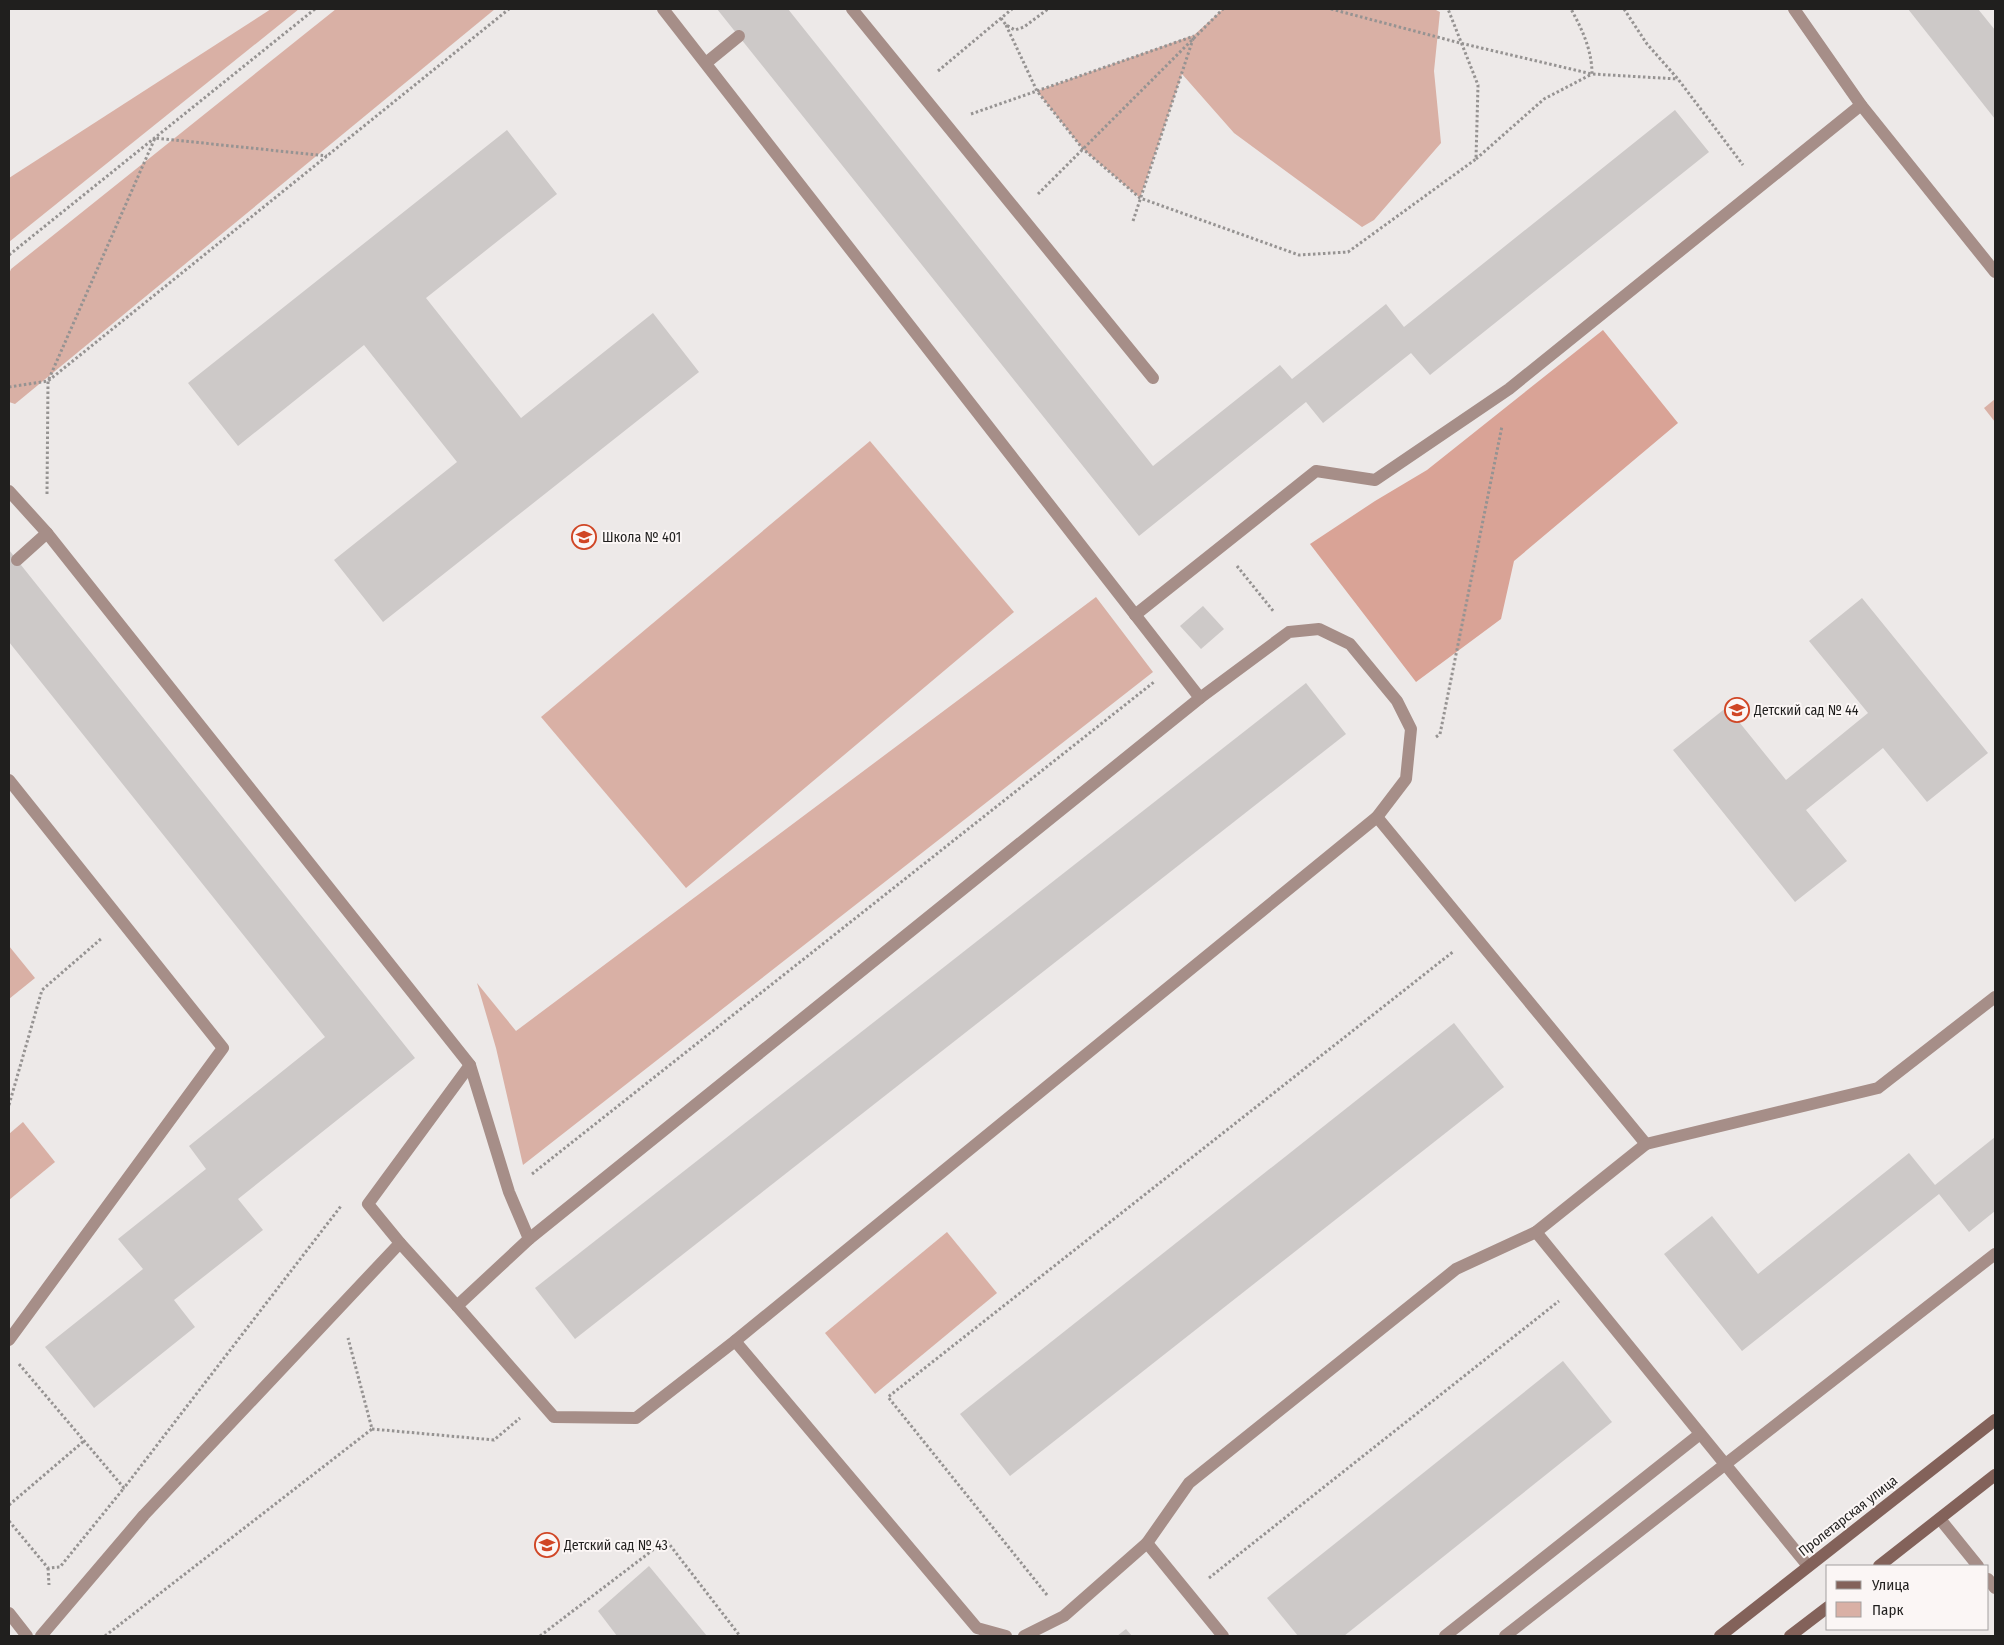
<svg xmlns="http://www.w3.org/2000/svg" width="2004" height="1645" font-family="'Fira Sans Condensed',sans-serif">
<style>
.green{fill:#d9b0a5}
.forest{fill:#d9a396}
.building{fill:#cdc9c8}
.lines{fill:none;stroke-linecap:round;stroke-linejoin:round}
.path{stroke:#969392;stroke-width:3;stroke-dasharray:2.5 2.5;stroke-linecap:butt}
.service{stroke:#a68e88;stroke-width:12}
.secondary{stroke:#83625a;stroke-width:12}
.labels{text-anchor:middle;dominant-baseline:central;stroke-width:4;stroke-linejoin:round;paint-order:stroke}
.poi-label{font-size:14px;fill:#201f1e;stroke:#fbf6f5;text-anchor:start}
.street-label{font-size:14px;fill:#201f1e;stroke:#fbf6f5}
</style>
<rect width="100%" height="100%" fill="#ede9e8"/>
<g class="green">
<polygon points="271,9 299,9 9,242 9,178"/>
<polygon points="336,9 495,9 15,404 9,402 9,274 11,269"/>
<polygon points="1223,9 1434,9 1440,12 1434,71 1441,143 1374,220 1362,227 1234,133 1182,74 1140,198 1083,149 1037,91 1194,35"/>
<polygon points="1995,399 1995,422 1984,408"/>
<polygon points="870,441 1014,612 686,888 541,717"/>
<polygon points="1096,597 1153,672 523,1165 496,1048 477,983 516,1031"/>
<polygon points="9,946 35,978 9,999"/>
<polygon points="23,1122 55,1162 9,1200 9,1134"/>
<polygon points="947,1232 997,1293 875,1394 825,1333"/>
</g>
<polygon class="forest" points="1603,330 1678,423 1514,561 1501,619 1416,682 1310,544 1375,501 1427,470"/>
<g class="building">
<polygon points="717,9 788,9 1153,466 1280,365 1292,379 1386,304 1404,327 1675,110 1709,152 1430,375 1411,353 1323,423 1306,402 1139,536"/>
<polygon points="1908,9 1978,9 1995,30 1995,119"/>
<polygon points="507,130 557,194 426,298 521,418 653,313 699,372 383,622 334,560 457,462 364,345 238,446 188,383"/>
<polygon points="9,550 415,1058 238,1199 263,1230 174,1300 195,1327 94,1408 45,1347 143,1269 118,1239 206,1169 189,1146 325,1037 9,642"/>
<polygon points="1862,598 1988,753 1927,802 1883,748 1806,810 1847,861 1795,902 1673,750 1727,707 1786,780 1868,713 1809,641"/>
<polygon points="1203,606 1224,629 1201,649 1180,626"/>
<polygon points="1306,683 1346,734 575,1339 535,1288"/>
<polygon points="1454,1023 1504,1087 1010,1476 960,1414"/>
<polygon points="1995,1137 1995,1211 1969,1232 1939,1194 1742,1351 1664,1254 1712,1216 1758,1274 1909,1153 1935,1185"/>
<polygon points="1563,1361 1612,1422 1344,1636 1298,1636 1267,1598"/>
<polygon points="649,1566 707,1636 617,1636 598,1611"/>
<polygon points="1126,1629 1132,1636 1117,1636"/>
</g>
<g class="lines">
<g class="path">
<polyline points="1331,9 1460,43 1592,74 1678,79"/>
<polyline points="1624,9 1647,44 1678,79 1743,165"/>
<polyline points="1001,18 1006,25 1015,30 1024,27 1048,9"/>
<polyline points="1006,25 1037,91 1083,149 1140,198 1299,255 1348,252 1476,159 1478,85 1448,9"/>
<polyline points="938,71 1012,9"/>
<polyline points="971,114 1194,36"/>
<path d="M1476,159L1544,99L1592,74C1592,50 1582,29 1571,9"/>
<polyline points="1038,194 1223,9"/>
<polyline points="1133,221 1194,36"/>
<polyline points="9,255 315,9"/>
<polyline points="9,387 48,381 509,9"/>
<polyline points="47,494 48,381 155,138 327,156"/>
<polyline points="1237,566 1274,612"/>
<polyline points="1436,737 1440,734 1502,426"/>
<polyline points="9,1105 42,990 102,938"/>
<polyline points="532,1174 1154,682"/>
<polyline points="19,1364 124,1488 341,1206"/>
<polyline points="372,1429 494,1440 520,1418"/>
<polyline points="9,1505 84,1441"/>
<polyline points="9,1521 48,1568 60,1567 124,1488"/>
<polyline points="48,1568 49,1585"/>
<polyline points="1209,1578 1559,1301"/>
<polyline points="1047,1595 888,1397 1454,951"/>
<polyline points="105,1636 372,1429 348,1338"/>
<polyline points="540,1636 666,1540 740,1636"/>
</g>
<g class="service">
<polyline points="852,9 1153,378"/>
<polyline points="1794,9 1861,105 1995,272"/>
<polyline points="706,63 739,36"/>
<polyline points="9,491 47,533 470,1065 509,1192 529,1239 457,1306 554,1417 636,1418 735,1341 1377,817 1406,779 1411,729 1397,701 1350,644 1319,629 1289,632 1200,698"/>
<polyline points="17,560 47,533"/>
<polyline points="1135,615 1316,471 1375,480 1509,389 1861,105"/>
<polyline points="9,780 223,1048 9,1340"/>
<polyline points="1377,817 1646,1144"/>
<polyline points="1536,1232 1808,1566"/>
<polyline points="529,1239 1200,698 663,9"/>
<polyline points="400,1243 368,1204 470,1065"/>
<polyline points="735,1341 977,1628 1006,1636"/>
<polyline points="1940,1519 1978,1566"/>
<polyline points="1147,1543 1223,1636"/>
<polyline points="1988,1579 1995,1588"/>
<polyline points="9,1613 27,1636"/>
<polyline points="41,1636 144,1515 400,1243 457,1306"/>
<polyline points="1024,1636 1064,1616 1147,1543 1189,1483 1456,1269 1536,1232 1646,1144 1878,1088 1995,997"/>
<polyline points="1445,1636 1700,1434"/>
<polyline points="1505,1636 1995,1254"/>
</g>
<g class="secondary">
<polyline points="1879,1566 1995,1475"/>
<polyline points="1720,1636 1995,1420"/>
<polyline points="1790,1636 1828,1607"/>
</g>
</g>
<defs>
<symbol id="school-ring" viewBox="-11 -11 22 22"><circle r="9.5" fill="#fbf6f5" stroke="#d04625" stroke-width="1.5"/><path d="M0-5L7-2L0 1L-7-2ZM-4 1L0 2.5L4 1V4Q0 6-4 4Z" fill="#d04625"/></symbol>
</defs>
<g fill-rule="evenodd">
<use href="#school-ring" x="570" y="523" width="28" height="28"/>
<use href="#school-ring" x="1723" y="696" width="28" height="28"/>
<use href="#school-ring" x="533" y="1531" width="28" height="28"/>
</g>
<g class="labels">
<g class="poi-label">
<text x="602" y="537">Школа № 401</text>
<text x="1754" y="710">Детский сад № 44</text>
<text x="564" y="1545">Детский сад № 43</text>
</g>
<g class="street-label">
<text transform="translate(1848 1516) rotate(-38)">Пролетарская улица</text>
</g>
</g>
<rect width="2004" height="1645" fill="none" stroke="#201f1e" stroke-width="20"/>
<rect x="1826" y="1565" width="162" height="65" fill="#fbf6f5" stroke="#a3a09f"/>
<rect x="1836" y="1581" width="25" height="8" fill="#83625a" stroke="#a3a09f"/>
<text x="1872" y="1590" font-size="15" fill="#201f1e">Улица</text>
<rect x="1836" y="1602" width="25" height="15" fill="#d9b0a5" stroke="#a3a09f"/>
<text x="1872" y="1615" font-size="15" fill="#201f1e">Парк</text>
</svg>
